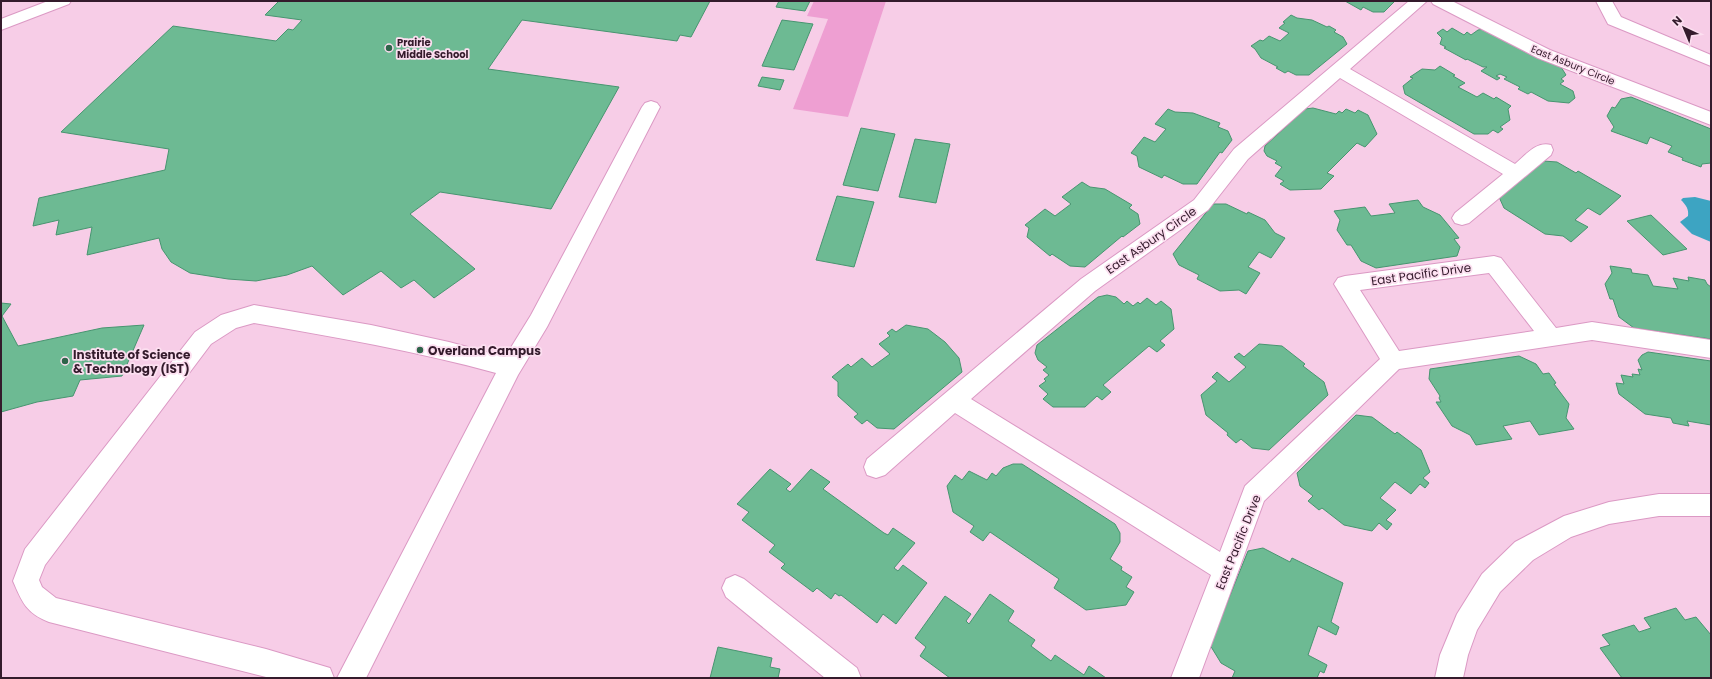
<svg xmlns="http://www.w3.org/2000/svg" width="1712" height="679" font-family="Poppins,sans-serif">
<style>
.green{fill:#ee9fd2}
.water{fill:#3da4c2}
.building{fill:#6dba93;stroke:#479570}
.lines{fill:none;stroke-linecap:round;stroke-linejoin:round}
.minor-casing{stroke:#db99c4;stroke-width:2}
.minor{fill:#fff;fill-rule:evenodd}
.poi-dot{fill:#2e644a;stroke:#fcdff0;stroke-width:1.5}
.labels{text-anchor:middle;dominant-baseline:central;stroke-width:3.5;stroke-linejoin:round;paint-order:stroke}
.far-poi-label{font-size:10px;font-weight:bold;fill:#341b2c;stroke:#fcdff0;text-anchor:start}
.far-street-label{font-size:10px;fill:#341b2c;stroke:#fcdff0}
.street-label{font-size:12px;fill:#341b2c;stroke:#fcdff0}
.poi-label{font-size:12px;font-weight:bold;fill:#341b2c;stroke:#fcdff0;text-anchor:start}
</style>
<rect width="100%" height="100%" fill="#f7cde7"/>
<polygon class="green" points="814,1 886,1 848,117 793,109 828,19 807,16"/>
<path class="water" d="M1695,197L1711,201V242L1692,234L1680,222L1688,216C1689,209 1686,205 1681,200L1683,198Z"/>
<g class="building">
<polygon points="279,1 710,1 691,37 680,35 677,41 522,20 488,69 619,87 551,209 440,192 410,214 475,269 434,298 414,280 401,288 381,271 343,295 312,266 287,275 256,281 228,279 190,273 171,262 162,249 159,238 87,255 92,227 56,235 59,220 33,226 39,198 165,170 169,149 61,132 173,26 276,41 288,29 293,30 302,20 265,15"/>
<polygon points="779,1 810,1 805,11 776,7"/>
<polygon points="1345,1 1395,1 1384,12 1373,12 1363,7 1361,10"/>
<polygon points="1291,15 1297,18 1312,20 1327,27 1329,26 1336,30 1334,32 1343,37 1347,44 1309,75 1296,75 1288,71 1285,73 1276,68 1278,67 1261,58 1255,49 1251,46 1260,40 1263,41 1269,36 1280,41 1289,33 1279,28 1285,23 1283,22"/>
<polygon points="782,20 813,24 794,70 762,66"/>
<polygon points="1452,28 1464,35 1467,32 1471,35 1478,30 1484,29 1561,67 1566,75 1561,79 1564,81 1560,84 1573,91 1575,98 1569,103 1548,101 1531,92 1528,94 1518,89 1520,87 1504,79 1507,77 1500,74 1496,76 1500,78 1497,80 1481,71 1487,67 1483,67 1467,59 1466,60 1444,48 1446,47 1440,44 1442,38 1437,33 1443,29 1447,32"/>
<polygon points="1440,66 1455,75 1453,76 1465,83 1458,87 1477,97 1483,93 1494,99 1496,97 1511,106 1508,109 1510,120 1500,127 1503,129 1498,133 1493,130 1488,134 1474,134 1405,94 1403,86 1413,78 1410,77 1422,69 1435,70"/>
<polygon points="762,77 784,80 780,90 758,86"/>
<polygon points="1631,97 1711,129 1711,163 1702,164 1701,167 1682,160 1683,158 1668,152 1672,146 1650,137 1647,144 1611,131 1614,127 1607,116 1612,107 1615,108 1621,99"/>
<polygon points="1313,108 1336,114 1339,111 1342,113 1346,109 1355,113 1358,110 1368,115 1377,134 1365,147 1357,143 1327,173 1334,176 1321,189 1290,190 1280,184 1284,181 1275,176 1282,167 1275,163 1277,161 1267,156 1264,151 1265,146 1305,109"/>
<polygon points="1168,109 1175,112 1193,113 1220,123 1218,127 1228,131 1232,140 1222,153 1220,152 1197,184 1183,184 1164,175 1162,178 1139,167 1137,156 1131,153 1144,137 1155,142 1166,129 1155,124"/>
<polygon points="861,128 895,134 878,191 843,185"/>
<polygon points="915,139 950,144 936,203 899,197"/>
<polygon points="1543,161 1557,162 1576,173 1578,171 1621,196 1600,215 1588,208 1575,220 1588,227 1571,242 1563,236 1545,234 1504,208 1499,197"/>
<polygon points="1082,182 1090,187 1105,189 1132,205 1129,208 1138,214 1140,224 1123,237 1122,236 1085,267 1070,266 1052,254 1050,256 1027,237 1029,228 1025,225 1045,209 1055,216 1071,204 1062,197"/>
<polygon points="837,196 874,202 854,267 816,260"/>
<polygon points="1418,200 1423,207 1440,215 1459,238 1454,239 1460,247 1457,256 1376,268 1361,261 1351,245 1347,245 1337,230 1340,220 1334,211 1365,207 1371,216 1395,213 1389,204"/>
<polygon points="1213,204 1226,204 1247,214 1248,212 1265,220 1275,233 1285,238 1271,258 1259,252 1248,267 1260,273 1246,294 1239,290 1220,291 1197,279 1199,275 1179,265 1173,254"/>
<polygon points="1651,215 1687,249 1663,255 1627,221"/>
<polygon points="1610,266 1631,269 1632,273 1648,275 1653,286 1678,289 1673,278 1689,281 1688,277 1705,280 1707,284 1711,287 1711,339 1634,328 1619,317 1613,299 1610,299 1605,284 1612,273"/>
<polygon points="1107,295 1116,297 1124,304 1127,301 1133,306 1138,302 1140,304 1147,298 1156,305 1161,301 1171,309 1174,329 1160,341 1165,345 1157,352 1149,346 1103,385 1111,392 1102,400 1097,396 1085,407 1053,407 1043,399 1048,394 1039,386 1046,381 1044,379 1049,375 1043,370 1047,367 1038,360 1035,353 1037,345 1098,297"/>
<polygon points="1,303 11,304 2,316 18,346 102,328 144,325 122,376 80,380 73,396 37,402 1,412"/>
<polygon points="906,325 928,329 945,342 959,358 962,372 894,429 877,428 867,420 862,424 854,417 858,414 838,396 838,382 832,377 848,364 851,367 862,358 872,367 890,354 879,344 890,336 887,333 892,329 896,332"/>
<polygon points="1259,344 1282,346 1305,364 1303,366 1324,382 1328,395 1269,450 1252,448 1241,439 1236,443 1227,435 1228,433 1206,415 1201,395 1217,381 1212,377 1217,372 1229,382 1246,367 1234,357 1239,353 1244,357"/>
<polygon points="1648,352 1711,361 1711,425 1687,421 1689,426 1673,423 1671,418 1645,414 1619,394 1616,383 1624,384 1621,375 1633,377 1632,374 1640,375 1638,369 1642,370 1638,360 1642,355"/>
<polygon points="1519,356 1536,364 1543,374 1549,373 1556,383 1554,384 1569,404 1566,418 1574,429 1539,435 1530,421 1503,426 1512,439 1476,445 1470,435 1452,426 1436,402 1441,402 1439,398 1440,396 1429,379 1430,369"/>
<polygon points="1356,415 1372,417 1395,434 1397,432 1421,450 1430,472 1423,478 1429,483 1425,488 1420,484 1411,494 1395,482 1380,498 1396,510 1386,520 1392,524 1387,530 1379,523 1372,531 1344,525 1322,508 1319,510 1308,501 1313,496 1300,486 1297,473"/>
<polygon points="1013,464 1022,464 1115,524 1120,533 1120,542 1110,559 1122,567 1121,570 1132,577 1126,587 1134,592 1126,605 1086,610 1054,588 1059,579 990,532 983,541 970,532 974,526 953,512 947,486 955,475 962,480 969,471 987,480 992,473 996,476 1003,468"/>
<polygon points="770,469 791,484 786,489 790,492 811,469 830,482 823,489 884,533 888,535 893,528 915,543 894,568 898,571 903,565 927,583 896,624 883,614 877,623 841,595 839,596 835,593 831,599 817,588 813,592 781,568 785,564 769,552 775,545 742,520 749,512 737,504"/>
<polygon points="1263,548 1290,562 1292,558 1343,583 1331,622 1339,627 1336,635 1318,626 1308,655 1327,665 1324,673 1320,671 1317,678 1232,678 1235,671 1221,663 1210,645 1248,551"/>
<polygon points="990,594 1014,611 1008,621 1035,640 1031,646 1051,661 1055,655 1084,675 1089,666 1106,678 950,678 920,656 926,647 915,638 945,596 971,614 966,621 969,624"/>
<polygon points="1676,608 1685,620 1696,617 1711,635 1711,678 1622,678 1600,648 1610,645 1602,635 1634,625 1639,632 1651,628 1644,618"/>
<polygon points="718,647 772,658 770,667 780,669 778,678 710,678"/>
</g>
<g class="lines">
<defs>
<g id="minor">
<polygon points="48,1 71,1 69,4 1,30 1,19"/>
<path d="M1409,1H1427L1350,69L1515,164C1526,155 1536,141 1551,145L1553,150L1551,155L1469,223L1462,225L1455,223L1452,218L1455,213L1503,174L1340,78L1248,159L1208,210L1095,291L971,399L1220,552L1245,486L1380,359L1334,284L1338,278L1345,276L1494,256L1501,258L1556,328L1592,322L1711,340V358L1592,340L1399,369L1264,501L1199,678H1171L1211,575L955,413L885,475L876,478L867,475L864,467L867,459L1081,279L1194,200L1234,149ZM1489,273L1534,331L1399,351L1360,290Z"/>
<polygon points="1431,1 1452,1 1550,50 1711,112 1711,125 1538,58 1433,4"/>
<polygon points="1596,1 1612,1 1621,17 1711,55 1711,66 1608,24"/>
<path d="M651,101L657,103L660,107L547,327L518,375L366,678H337L496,373C416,351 335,337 254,323L236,328L211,344L45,565L39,580L42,587L56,598L266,649L330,668L334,678H270L49,622C26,613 22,602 13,581L25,549L195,332L221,315L254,305L371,325L449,342L505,357L531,315L642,107L645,103Z"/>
<polygon points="1659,494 1711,494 1711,516 1659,516 1609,524 1571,537 1533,560 1500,592 1477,630 1468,655 1463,678 1435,678 1440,655 1457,614 1482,574 1515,542 1564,516 1609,502"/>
<polygon points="735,575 744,579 857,668 861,678 825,678 726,597 722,588 726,579"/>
</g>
</defs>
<use href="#minor" class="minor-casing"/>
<use href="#minor" class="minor"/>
</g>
<g class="poi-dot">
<circle cx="389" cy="48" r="4"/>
<circle cx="420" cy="350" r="4"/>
<circle cx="65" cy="361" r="4"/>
</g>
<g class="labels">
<g class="far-poi-label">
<text x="397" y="42">Prairie<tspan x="397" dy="12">Middle School</tspan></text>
</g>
<g class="far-street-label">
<text transform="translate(1573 65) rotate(22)">East Asbury Circle</text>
</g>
<g class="street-label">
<text transform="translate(1151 240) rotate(-35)">East Asbury Circle</text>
<text transform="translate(1421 274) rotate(-8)">East Pacific Drive</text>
<text transform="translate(1238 542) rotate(-68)">East Pacific Drive</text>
</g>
<g class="poi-label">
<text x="428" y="350">Overland Campus</text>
<text x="73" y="354">Institute of Science<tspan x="73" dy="14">&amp; Technology (IST)</tspan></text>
</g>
</g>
<rect width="1712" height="679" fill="none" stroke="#341b2c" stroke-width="4"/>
<g transform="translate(1684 28) rotate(316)" stroke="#fcdff0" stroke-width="3" paint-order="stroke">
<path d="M0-3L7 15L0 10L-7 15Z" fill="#341b2c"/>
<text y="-6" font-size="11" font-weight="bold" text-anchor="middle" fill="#341b2c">N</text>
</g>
</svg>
